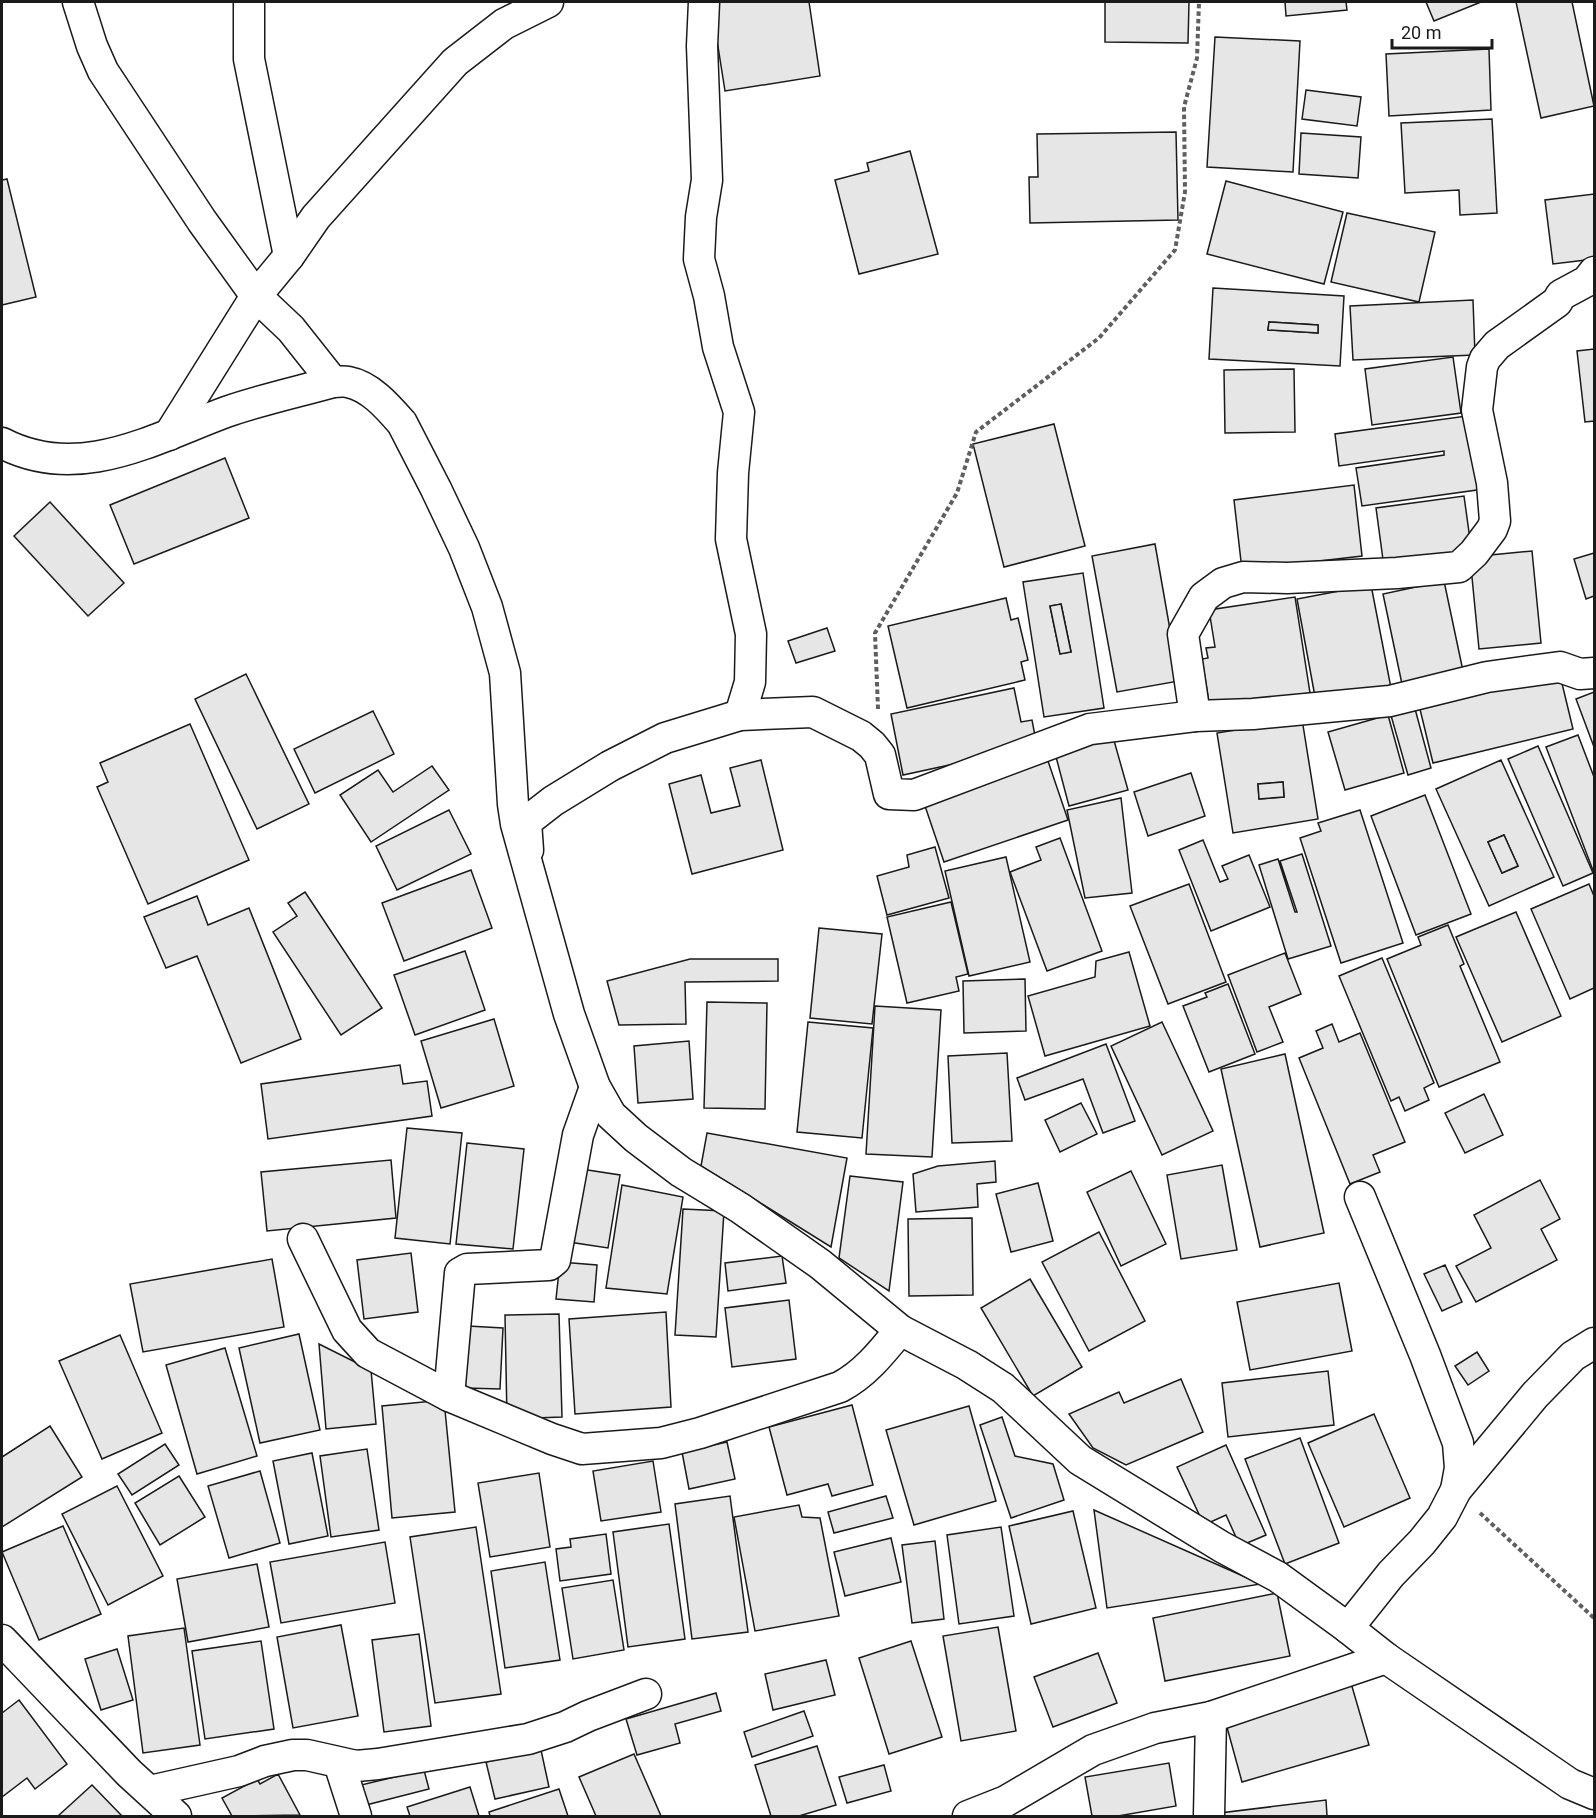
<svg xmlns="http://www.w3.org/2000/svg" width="1596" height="1818" font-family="Roboto,sans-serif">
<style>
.building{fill:#e6e6e6;stroke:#1a1a1a;stroke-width:1.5;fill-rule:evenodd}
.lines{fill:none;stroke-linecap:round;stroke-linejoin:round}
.minor-casing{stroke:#1a1a1a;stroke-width:33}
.path{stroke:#5f5f5f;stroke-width:4;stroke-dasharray:4.5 3;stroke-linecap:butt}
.minor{stroke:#fff;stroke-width:30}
</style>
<rect width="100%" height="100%" fill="#fff"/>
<g class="building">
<polygon points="711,2 809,2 820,76 725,91"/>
<polygon points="1105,2 1189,2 1188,43 1105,42"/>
<polygon points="1285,2 1346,2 1347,10 1286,16"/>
<polygon points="1426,2 1481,2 1434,21"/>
<polygon points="1516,2 1572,2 1594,106 1541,118"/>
<polygon points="1215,37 1300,41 1293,172 1207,167"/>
<polygon points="1489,49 1491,110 1389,116 1386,54"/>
<polygon points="1306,90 1361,97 1357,126 1302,119"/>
<polygon points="1492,119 1497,213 1460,215 1459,190 1405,193 1401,123"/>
<polygon points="1176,132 1178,220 1030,223 1029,177 1038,177 1037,134"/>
<polygon points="1301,133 1361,137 1358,178 1299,174"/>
<polygon points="910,151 938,254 859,274 835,180 869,171 867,163"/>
<polygon points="7,179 36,297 2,305 2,180"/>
<polygon points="1226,181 1343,212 1324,284 1207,254"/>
<polygon points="1594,194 1594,259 1553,264 1545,200"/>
<polygon points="1347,213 1435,232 1419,302 1331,282"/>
<path d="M1213,288L1344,296L1340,366L1209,359ZM1269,322L1318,325V333L1268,330Z"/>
<polygon points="1473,300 1475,355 1353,360 1350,306"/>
<polygon points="1269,322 1318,325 1318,333 1268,330"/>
<polygon points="1594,349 1594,421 1585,422 1577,351"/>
<polygon points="1453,357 1461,413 1372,425 1365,369"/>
<polygon points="1294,369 1295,432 1225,433 1224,370"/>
<polygon points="1474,415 1484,489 1362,506 1356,468 1444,455 1444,451 1339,466 1335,434"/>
<polygon points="1054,424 1085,546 1004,567 973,444"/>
<polygon points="225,458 249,518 134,564 110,505"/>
<polygon points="1354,485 1362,556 1242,570 1234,500"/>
<polygon points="1464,496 1472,554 1384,567 1376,508"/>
<polygon points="50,502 124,583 88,616 14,536"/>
<polygon points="1155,544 1179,681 1117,692 1092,556"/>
<polygon points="1532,551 1541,643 1479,649 1470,557"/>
<polygon points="1594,553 1594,596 1586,599 1574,559"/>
<path d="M1083,573L1104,708L1044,717L1023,582ZM1061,604L1071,652L1060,654L1050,606Z"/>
<polygon points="1444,581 1463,671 1402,684 1383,594"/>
<polygon points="1371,585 1391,688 1316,702 1297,599"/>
<polygon points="1295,597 1310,693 1210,709 1202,659 1208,658 1206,648 1215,647 1209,610"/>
<polygon points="1006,598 1011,620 1018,618 1028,660 1021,662 1025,680 907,708 888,626"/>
<polygon points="1061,604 1071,652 1060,654 1050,606"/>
<polygon points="827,628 835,651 796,663 788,641"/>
<polygon points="1559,671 1573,729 1433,763 1419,705"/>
<polygon points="246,674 309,804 257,829 195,699"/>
<polygon points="1014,688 1021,722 1032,720 1037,746 903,775 891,714"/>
<polygon points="1594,692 1594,747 1576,699"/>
<polygon points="1414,705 1431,768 1408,775 1390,712"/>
<polygon points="373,711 394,754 315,793 294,749"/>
<polygon points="1388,715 1404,773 1345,790 1328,732"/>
<path d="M1302,719L1318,819L1233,833L1217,733ZM1283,782L1284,797L1259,799L1258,784Z"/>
<polygon points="190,724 249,860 148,904 97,787 108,782 100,763"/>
<polygon points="1578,735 1594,777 1594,873 1546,747"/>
<polygon points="1113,737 1128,790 1069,806 1055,753"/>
<polygon points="1538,746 1593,873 1563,886 1508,759"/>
<polygon points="761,760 783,850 692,874 669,784 701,775 711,813 740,806 730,768"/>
<path d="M1501,760L1554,877L1489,906L1436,789ZM1504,835L1518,866L1502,873L1488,842Z"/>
<polygon points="1048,761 1068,820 944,862 924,803"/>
<polygon points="432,766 449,790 371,842 340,795 378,770 393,792"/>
<polygon points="1191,773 1205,816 1148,836 1134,792"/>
<polygon points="1283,782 1284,797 1259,799 1258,784"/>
<polygon points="1425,795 1471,914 1416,935 1371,816"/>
<polygon points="1121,798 1132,893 1085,898 1067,810"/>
<polygon points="449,810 471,854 397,890 376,846"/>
<polygon points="1360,810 1403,943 1341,963 1300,838 1321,831 1318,823"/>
<polygon points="1504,835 1518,866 1502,873 1488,842"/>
<polygon points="1060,838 1102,951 1047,971 1010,872 1041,860 1036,847"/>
<polygon points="1203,840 1220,882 1228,879 1222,866 1249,855 1270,907 1211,931 1179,850"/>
<polygon points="935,847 949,898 887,915 877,876 909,867 907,855"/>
<polygon points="1302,854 1331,946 1288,959 1259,865 1278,859 1295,912 1297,912 1280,861"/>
<polygon points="1006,857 1030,962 969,976 945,871"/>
<polygon points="471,870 492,928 404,961 382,903"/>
<polygon points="1189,884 1226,982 1168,1004 1130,906"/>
<polygon points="1589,884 1594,896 1594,988 1570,999 1531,909"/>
<polygon points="305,892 382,1008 341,1035 273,932 297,916 288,903"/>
<polygon points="197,896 208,925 249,908 301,1039 241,1063 197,956 166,968 144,917"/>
<polygon points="951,902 968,974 956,977 959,991 907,1003 887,917"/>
<polygon points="1516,912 1561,1016 1502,1042 1456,937"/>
<polygon points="1448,925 1464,964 1460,966 1500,1062 1439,1087 1387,959 1421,945 1418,937"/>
<polygon points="819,928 882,934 872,1024 810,1018"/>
<polygon points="465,951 485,1010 415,1035 394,975"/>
<polygon points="1129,952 1150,1026 1045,1056 1028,996 1095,977 1096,961"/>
<polygon points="1285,953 1301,994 1269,1007 1283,1042 1257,1052 1228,975"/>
<polygon points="1382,958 1434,1083 1424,1088 1429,1100 1405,1111 1399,1097 1391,1101 1339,976"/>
<polygon points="690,959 778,959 778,981 685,982 686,1024 619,1025 607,981"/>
<polygon points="1025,979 1026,1031 964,1033 963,981"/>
<polygon points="1228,984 1255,1054 1209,1072 1183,1006 1207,997 1205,993"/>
<polygon points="707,1002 767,1003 765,1109 704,1108"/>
<polygon points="875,1006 941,1010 932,1157 866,1154"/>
<polygon points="494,1019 514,1086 441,1108 421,1041"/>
<polygon points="808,1022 873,1028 862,1138 797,1132"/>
<polygon points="1162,1022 1213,1131 1162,1155 1111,1046"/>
<polygon points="1332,1024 1339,1042 1360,1033 1405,1142 1373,1155 1380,1172 1350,1184 1299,1058 1323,1048 1316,1031"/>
<polygon points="689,1041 693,1099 638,1103 634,1046"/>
<polygon points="1106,1044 1135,1121 1103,1133 1083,1079 1025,1100 1017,1078"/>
<polygon points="1007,1053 1012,1141 952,1143 948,1056"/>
<polygon points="1285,1054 1324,1233 1260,1247 1221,1069"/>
<polygon points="400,1065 403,1084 427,1081 432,1116 268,1139 261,1084"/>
<polygon points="1484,1094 1503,1135 1465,1153 1445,1113"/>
<polygon points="1081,1103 1097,1134 1060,1152 1045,1120"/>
<polygon points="407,1128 462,1133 450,1244 395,1238"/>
<polygon points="707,1133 847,1158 831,1247 701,1166"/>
<polygon points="467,1143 524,1149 513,1249 456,1244"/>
<polygon points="391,1160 396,1218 267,1231 261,1172"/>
<polygon points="995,1161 996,1182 977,1184 978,1207 916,1212 913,1174 938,1166"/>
<polygon points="1222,1165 1237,1250 1181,1259 1167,1175"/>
<polygon points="581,1169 620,1175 608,1248 569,1242"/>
<polygon points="1131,1171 1166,1244 1121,1266 1087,1192"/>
<polygon points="850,1176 903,1182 889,1291 839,1258"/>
<polygon points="1540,1180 1560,1219 1541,1229 1557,1260 1476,1302 1456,1266 1491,1248 1474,1215"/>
<polygon points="1038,1183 1053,1241 1011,1252 996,1194"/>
<polygon points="622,1185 683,1197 667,1294 606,1288"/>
<polygon points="683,1209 724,1211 716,1337 675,1335"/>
<polygon points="972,1218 973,1295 909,1296 908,1219"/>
<polygon points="1099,1232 1145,1321 1089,1351 1042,1262"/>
<polygon points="411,1253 418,1312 364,1319 357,1260"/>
<polygon points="782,1256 786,1283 728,1291 725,1263"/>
<polygon points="272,1259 284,1327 143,1352 130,1284"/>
<polygon points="560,1262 597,1265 594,1302 556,1299"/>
<polygon points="1445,1265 1462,1302 1442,1311 1424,1274"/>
<polygon points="1030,1279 1082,1367 1033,1396 981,1308"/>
<polygon points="1339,1283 1352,1351 1250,1370 1237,1302"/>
<polygon points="789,1300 796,1359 732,1367 725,1308"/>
<polygon points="666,1312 671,1407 575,1414 569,1319"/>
<polygon points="559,1314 562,1417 507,1419 505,1315"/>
<polygon points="468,1326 503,1328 500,1389 465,1388"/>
<polygon points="299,1334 320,1430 260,1443 239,1348"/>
<polygon points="120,1335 162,1433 102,1459 59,1361"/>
<polygon points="319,1344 371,1370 376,1424 326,1429"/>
<polygon points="225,1348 257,1456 197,1474 166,1365"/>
<polygon points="1477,1352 1489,1371 1468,1385 1455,1366"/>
<polygon points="1328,1371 1334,1425 1228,1437 1222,1383"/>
<polygon points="1181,1379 1203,1432 1126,1465 1093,1448 1069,1414 1119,1392 1124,1403"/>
<polygon points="444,1400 455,1512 392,1518 382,1406"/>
<polygon points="852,1405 873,1485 832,1496 828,1484 787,1495 769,1427"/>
<polygon points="969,1406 996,1501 914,1525 886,1430"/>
<polygon points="1374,1414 1410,1498 1344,1527 1308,1443"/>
<polygon points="1002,1417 1015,1456 1053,1464 1064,1500 1011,1518 980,1425"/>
<polygon points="50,1426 82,1477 2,1527 2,1457"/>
<polygon points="1300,1438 1339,1543 1285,1564 1245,1459"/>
<polygon points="727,1442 735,1479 689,1489 682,1452"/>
<polygon points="165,1444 179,1465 132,1495 118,1474"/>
<polygon points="1226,1445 1266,1535 1240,1546 1226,1515 1204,1525 1177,1467"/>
<polygon points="367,1449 379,1530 331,1537 320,1456"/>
<polygon points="312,1453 328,1536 289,1544 273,1461"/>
<polygon points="653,1461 661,1512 601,1521 593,1471"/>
<polygon points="260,1471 280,1543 229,1558 208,1486"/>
<polygon points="539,1473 550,1547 490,1557 478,1483"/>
<polygon points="179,1476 205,1517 160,1545 135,1503"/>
<polygon points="117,1486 163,1576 108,1605 62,1514"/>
<polygon points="730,1496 748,1632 692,1639 675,1504"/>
<polygon points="886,1496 893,1518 834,1533 828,1512"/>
<polygon points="799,1505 802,1517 820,1518 839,1616 755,1631 734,1517"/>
<polygon points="1094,1510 1261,1584 1107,1608"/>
<polygon points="1073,1511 1096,1608 1031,1624 1009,1526"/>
<polygon points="669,1524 685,1639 628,1647 613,1532"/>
<polygon points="63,1526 101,1614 39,1640 2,1552"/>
<polygon points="476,1527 501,1694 435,1703 410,1537"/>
<polygon points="1001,1527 1014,1616 959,1624 947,1535"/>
<polygon points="606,1534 611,1574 560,1581 556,1549 571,1547 570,1539"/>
<polygon points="891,1538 901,1582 845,1596 834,1552"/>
<polygon points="935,1541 944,1619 912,1623 902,1545"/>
<polygon points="385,1542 395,1603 281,1623 270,1562"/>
<polygon points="545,1562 560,1660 505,1668 491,1571"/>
<polygon points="257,1564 269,1627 188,1642 177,1579"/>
<polygon points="613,1580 624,1650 573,1659 562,1588"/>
<polygon points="1277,1593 1290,1656 1165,1681 1153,1618"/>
<polygon points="341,1625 358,1716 293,1728 277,1637"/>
<polygon points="998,1627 1016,1731 961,1741 943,1636"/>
<polygon points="184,1628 200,1745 143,1753 128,1636"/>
<polygon points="419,1634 431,1726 384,1732 372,1640"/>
<polygon points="261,1641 274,1729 205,1739 192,1651"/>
<polygon points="911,1641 942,1737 889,1754 859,1658"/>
<polygon points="117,1649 133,1700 101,1710 85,1659"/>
<polygon points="1098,1653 1117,1703 1053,1727 1034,1677"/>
<polygon points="826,1660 835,1695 773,1710 765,1674"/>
<polygon points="1351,1683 1369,1745 1242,1782 1225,1720"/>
<polygon points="716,1693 721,1711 675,1724 680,1743 637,1755 626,1719"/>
<polygon points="19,1700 67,1764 35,1789 27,1778 2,1797 2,1713"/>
<polygon points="804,1711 813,1736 752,1757 744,1732"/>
<polygon points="817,1746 836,1805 799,1816 771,1816 755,1765"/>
<polygon points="541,1750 549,1787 495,1799 486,1762"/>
<polygon points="634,1754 661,1816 596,1816 579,1777"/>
<polygon points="1169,1763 1176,1806 1118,1816 1092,1816 1085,1777"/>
<polygon points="884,1765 891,1791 847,1803 839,1777"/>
<polygon points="424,1770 429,1789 366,1805 361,1785"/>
<polygon points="278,1774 300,1815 232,1816 222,1798 257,1779 260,1784"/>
<polygon points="92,1785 122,1816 58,1816"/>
<polygon points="470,1787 479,1816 410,1816 407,1807"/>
<polygon points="559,1789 568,1816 490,1816 489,1812"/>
<polygon points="1326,1800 1327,1816 1221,1816 1220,1813"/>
</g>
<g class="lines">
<defs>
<g id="minor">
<polyline points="78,2 92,46 103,71 202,221 256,296 291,329 333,382"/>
<polyline points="249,2 249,59 289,256"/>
<polyline points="704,2 702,46 707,180 701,217 699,259 709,296 718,347 739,412 733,473 731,539 751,634 750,682 740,715"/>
<polyline points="169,435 256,296 289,256 316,217 455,62 504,24 548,2"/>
<path d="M2,443C79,483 153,439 226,412C260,400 297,392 333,382C337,382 343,381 348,382C370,386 388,407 402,423L436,489L464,548L487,607L505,673L513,804L516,824L569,1014L595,1087L611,1115L636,1138L681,1172L740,1208L820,1264L900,1330L967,1365L1003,1388L1080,1460L1222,1547L1278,1577L1348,1628L1386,1658L1570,1784L1594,1794"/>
<polyline points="1195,716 1183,634 1204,597 1223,583 1243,577 1287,578 1397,573 1459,567 1474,553 1492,529 1495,521 1492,483 1477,410 1482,367 1485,359 1497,345 1557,302 1561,295 1587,281 1594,272"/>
<polyline points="528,850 526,822 553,801 610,766 665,738 740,715 813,712 861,736 872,745 880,755 889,794 914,795 1090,729 1195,716 1253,714 1390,701 1487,677 1560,667 1580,674 1594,673"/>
<polyline points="1360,1197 1425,1355 1458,1443 1460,1468 1456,1490"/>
<path d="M303,1239L347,1330L368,1353L449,1396L552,1439L582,1449L661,1443L700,1433L840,1387C865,1374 883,1351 900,1330"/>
<polyline points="449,1396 460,1273 467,1269 549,1265 555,1260 578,1135 595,1087"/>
<polyline points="1348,1628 1391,1574 1422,1542 1442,1517 1456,1490 1535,1395 1573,1356 1594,1343"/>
<polyline points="2,1640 129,1773 176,1816"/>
<polyline points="339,1763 356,1816"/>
<polyline points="150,1791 239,1771 265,1761 293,1755 307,1755 356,1766 378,1764 528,1739 565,1727 588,1716 646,1694"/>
<polyline points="968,1816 1006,1801 1093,1750 1155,1728 1211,1717 1386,1658"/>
<polyline points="1209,1816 1211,1717"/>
</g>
</defs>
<use href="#minor" class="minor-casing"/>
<g class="path">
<polyline points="878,709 875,633 957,493 976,432 1099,338 1175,250 1185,192 1184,107 1197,58 1199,2"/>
<polyline points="1480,1513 1594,1618"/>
</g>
<use href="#minor" class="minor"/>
</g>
<rect width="1596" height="1818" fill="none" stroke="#1a1a1a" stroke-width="6"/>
<path d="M1392 39v9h100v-9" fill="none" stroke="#1a1a1a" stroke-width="3"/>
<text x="1401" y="39" font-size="18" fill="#1a1a1a" stroke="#ffffff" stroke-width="4.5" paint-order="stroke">20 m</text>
</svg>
